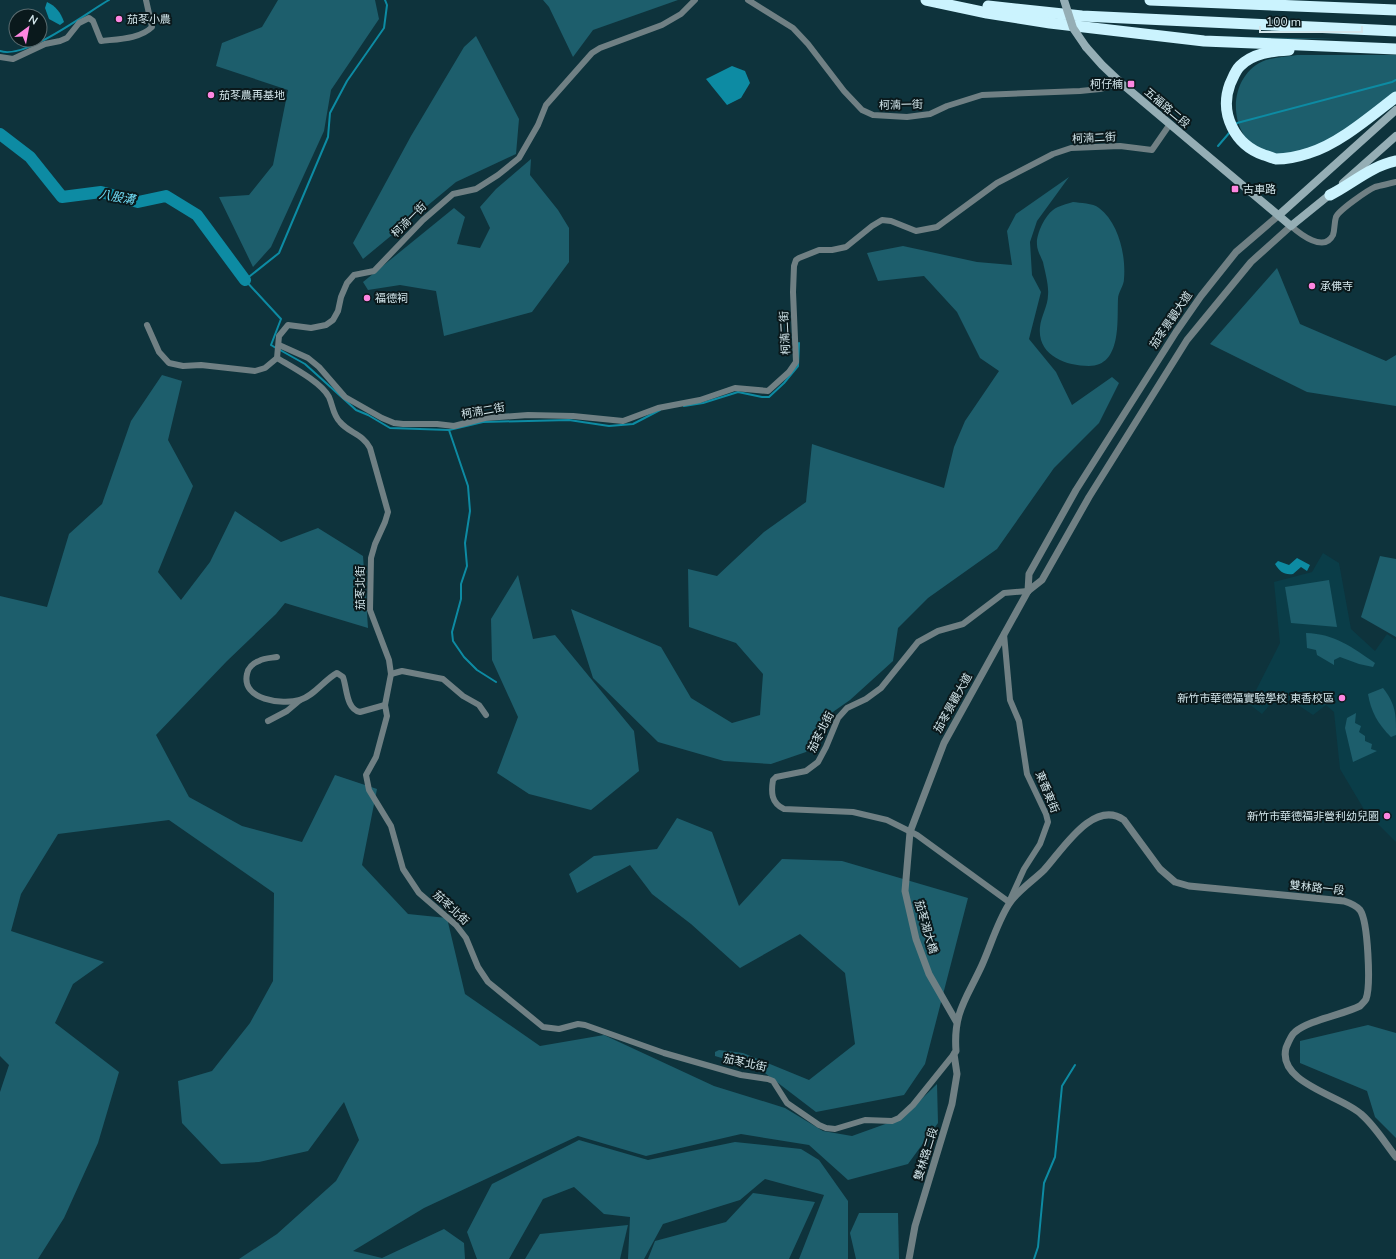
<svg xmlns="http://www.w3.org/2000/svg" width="1396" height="1259" font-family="'Nunito Sans','Noto Sans TC',sans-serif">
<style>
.built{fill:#0a3d48}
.green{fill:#1d5e6c}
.water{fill:#0d8ba3}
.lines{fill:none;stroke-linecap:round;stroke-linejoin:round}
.stream{stroke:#0d8ba3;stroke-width:2}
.river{stroke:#0d8ba3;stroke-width:12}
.minor{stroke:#708084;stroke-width:6}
.tertiary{stroke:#708084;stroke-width:7}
.secondary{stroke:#95aeb5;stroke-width:8}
.motorway{stroke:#cbf3fe;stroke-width:11}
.secondary-bridge{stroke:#95aeb5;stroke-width:8}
.poi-dot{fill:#fe86e1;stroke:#0a191c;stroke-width:1.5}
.labels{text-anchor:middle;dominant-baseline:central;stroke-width:4;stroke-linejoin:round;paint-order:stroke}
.poi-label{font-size:11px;fill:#d3e6eb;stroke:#0a191c;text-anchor:start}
.street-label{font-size:11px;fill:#d3e6eb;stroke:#0a191c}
.water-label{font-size:12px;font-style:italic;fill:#74e0fa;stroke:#0a191c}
</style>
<rect width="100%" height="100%" fill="#0e333c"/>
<polygon class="built" points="1323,553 1339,563 1351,629 1375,651 1387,634 1396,640 1396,842 1365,811 1340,769 1334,712 1326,705 1313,715 1280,693 1262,714 1249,704 1280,643 1274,582 1312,572"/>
<g class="green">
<polygon points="278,0 375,0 379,19 331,90 324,131 271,247 253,267 219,197 249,195 273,165 288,90 216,66 222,43 262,27"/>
<polygon points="543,0 678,0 593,30 573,57 549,7"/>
<polygon points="476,36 519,119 516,154 456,182 363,259 353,243 411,136 464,47"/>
<polygon points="1203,36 1338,39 1287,39"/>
<path d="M1297,55H1396V93C1369,112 1341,138 1309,148C1299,151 1286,155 1276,154C1227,150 1222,76 1266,60C1275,57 1287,57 1297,55Z"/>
<polygon points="531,159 530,175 558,210 569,228 569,262 532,312 444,336 436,291 400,285 368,290 363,282 454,208 465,217 457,244 480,248 490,228 480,207 496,189"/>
<polygon points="1069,177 1037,221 1030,242 1032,275 1041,292 1029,339 1056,372 1072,405 1112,377 1119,383 1099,423 1054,468 997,549 928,598 898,628 893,661 850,700 830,714 806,752 771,764 724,761 658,742 593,678 571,609 661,647 691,698 732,723 760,715 763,674 736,643 689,627 688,569 717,576 764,532 806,502 812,444 944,488 954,447 965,421 999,371 980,358 957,312 924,276 878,281 867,253 903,246 977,262 1012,265 1007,231 1016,214"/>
<path d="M1073,202C1080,203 1093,203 1099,208C1119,223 1126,256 1124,279C1124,286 1118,292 1118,299C1117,320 1122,366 1089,366C1065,366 1037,355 1040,327C1041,316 1048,306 1048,295C1049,285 1045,272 1043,262C1041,257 1037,250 1037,245C1036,234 1045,216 1053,210C1058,206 1067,204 1073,202Z"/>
<polygon points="1277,268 1300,324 1386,361 1396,355 1396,406 1307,392 1210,344"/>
<polygon points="162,375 182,381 168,440 193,486 158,572 181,600 210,562 235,511 281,542 318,528 363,556 368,628 285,603 276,614 227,661 156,735 189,797 242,826 302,842 335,775 377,789 362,865 408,914 447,918 465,994 540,1046 604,1035 714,1086 785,1108 823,1131 852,1136 902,1118 937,1084 938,1123 908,1164 848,1180 809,1145 741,1134 646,1156 578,1136 424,1208 353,1251 382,1258 444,1229 464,1243 465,1259 239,1259 277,1234 336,1181 359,1140 344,1102 308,1151 259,1162 221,1164 182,1123 178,1081 212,1071 250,1023 273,981 274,893 169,820 58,834 21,894 11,931 104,962 73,984 55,1023 119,1072 98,1143 64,1218 38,1259 0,1259 0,1092 9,1065 0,1056 0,596 47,607 69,534 102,504 131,421"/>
<polygon points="1380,556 1396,559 1396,637 1361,617"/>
<polygon points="518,575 533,639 555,635 634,731 639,771 591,810 529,794 497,773 518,717 492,660 491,619"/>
<polygon points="1329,580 1337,627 1291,623 1285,587"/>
<path d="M1306,633C1335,634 1352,647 1375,663L1373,667L1359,664L1340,657L1334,660V665L1317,655L1316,650L1307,648Z"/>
<path d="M1383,688C1396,705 1396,714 1396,735L1391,737C1378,724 1371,712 1368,694Z"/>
<polygon points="1356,713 1355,723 1361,726 1359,732 1365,736 1365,741 1372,744 1371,749 1377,751 1353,762 1345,728 1347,718"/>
<polygon points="677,818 712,832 739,906 782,859 842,861 968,898 925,1064 904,1095 816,1112 761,1070 715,1056 715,1052 719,1050 743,1053 809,1080 855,1044 845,973 800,934 740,968 691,924 652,894 630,865 577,893 569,874 594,856 657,849"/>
<polygon points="1368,1025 1396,1033 1396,1138 1375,1117 1367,1091 1300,1063 1300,1041"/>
<polygon points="579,1140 648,1160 735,1142 801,1149 819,1160 848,1201 848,1259 799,1259 824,1195 765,1179 740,1200 663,1224 644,1259 628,1259 630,1217 604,1214 574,1187 543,1199 509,1259 477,1259 467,1232 492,1184"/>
<polygon points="753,1193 815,1202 789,1259 648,1259 655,1241 726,1222"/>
<polygon points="859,1213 898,1213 899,1259 856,1259 850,1233"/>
<polygon points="628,1225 620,1259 525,1259 540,1234"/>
</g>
<g class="water">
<path d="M47,2C56,6 61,13 64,22L60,25L49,19L45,8Z"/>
<polygon points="732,66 745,71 750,83 741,98 727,105 706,79"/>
<path d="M1297,558L1310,565L1307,571L1301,567L1293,574C1284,575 1280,572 1275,564L1278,561L1289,565Z"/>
</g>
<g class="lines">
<g class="stream">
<path d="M0,51C25,60 86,13 109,0"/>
<polyline points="1236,125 1237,123 1392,82 1396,80"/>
<polyline points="1218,146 1230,132"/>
<polyline points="276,348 271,345 281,319 245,280 279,253 328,137 330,113 347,81 384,28 387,5 385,0"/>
<polyline points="280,350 305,364 356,410 368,415 390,428 449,430 483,422 569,420 609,426 633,424 660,410"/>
<polyline points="684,406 703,403 738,392 762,397 769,397 784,383 798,366 799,343"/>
<polyline points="449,430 468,486 470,511 465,543 467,566 461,584 461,599 452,632 453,641 464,657 477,670 496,682"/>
<polyline points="1034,1259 1038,1247 1044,1183 1055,1157 1062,1086 1075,1065"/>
</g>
<polyline class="river" points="0,134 30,157 62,197 101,192 138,202 166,196 197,215 245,280"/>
<g class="minor">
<polyline points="748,0 793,28 808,44 844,91 862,110 873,115 907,117 930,114 947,106 982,95 1080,91 1100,89 1121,83"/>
<path d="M0,57L13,59L45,44L60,41L67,38L79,23L89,18L93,21L101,41C118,39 140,39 152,27L146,0"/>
<path d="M1291,226C1300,234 1324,253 1333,235C1335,229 1334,223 1336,217C1339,210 1368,190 1375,187C1382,185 1389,184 1396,182"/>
<polyline points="147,325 159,352 169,363 183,366 201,365 255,371 265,368 277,358 279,336 288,325 311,328 326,325 333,320 338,311 341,297 347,283 354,275 374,271 423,220 453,194 476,189 498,175 519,158 538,125 546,105 592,53 600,48 662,25 681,14 695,0"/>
<polyline points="279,345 308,358 319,367 345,397 382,418 394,423 403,424 437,424 454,426 485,418 528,415 573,416 623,421 658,408 700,400 735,388 768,391 789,372 796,362 793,292 794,266 796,260 799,258 819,250 832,250 846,247 872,226 882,220 891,221 916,231 937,227 997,183 1053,154 1071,148 1120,146 1152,150 1170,124"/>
<path d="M277,358C292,367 321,382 329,397C333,406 333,415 340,422C349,433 363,434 370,448L388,512L385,522L375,544L371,558L370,610L389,660L391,674L385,705L387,716L376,757L366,775L369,790L391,826L403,869L419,893L456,925L466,938L478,967L488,982L543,1027L559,1029L578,1024L585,1025L664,1053L741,1075L768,1079L773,1081L787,1103L819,1125L826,1128L835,1129L865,1120L892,1121L899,1118L913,1105L954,1054"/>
<path d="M1004,634L1010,700L1019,721L1027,774L1046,814L1048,822L1040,844L1024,869L1009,902L917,835L887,820L853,812L784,809C771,803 771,792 773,780L776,777L806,771L818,762L826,747L838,718L847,708L866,699L881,688L918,642L938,631L963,624L1004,593L1028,591"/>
<path d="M277,657C271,658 264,658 259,661C253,663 248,668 247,674C241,700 282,705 300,700C314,696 324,680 337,673L343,677C347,688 346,709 360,712L385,705"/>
<polyline points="391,674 402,671 443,679 463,696 479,705 486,715"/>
<polyline points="268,721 287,711 300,700"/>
</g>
<g class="tertiary">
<polyline points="1028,591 1029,574 1076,490 1176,332 1201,296 1236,252 1279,215"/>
<polyline points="956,1021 929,974 916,939 905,891 910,832 944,743 1028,591 1042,580 1089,497 1187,340 1251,262 1291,226"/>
<path d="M909,1259L915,1226L952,1104L957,1074L954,1054L956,1051C953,1012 967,998 982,965C991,945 997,923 1009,904C1016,892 1034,880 1044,870C1061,852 1093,798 1124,820L1160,869L1175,882L1189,886L1344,901C1350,903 1356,905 1360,910C1368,921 1371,986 1366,999C1365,1001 1362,1004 1360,1006C1342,1015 1309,1020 1295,1032C1291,1035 1288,1043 1286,1048C1277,1083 1342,1096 1361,1114C1375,1126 1385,1143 1396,1157"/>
</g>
<g class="secondary">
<polyline points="1086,47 1102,65 1121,83 1291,226 1333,192"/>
<polyline points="1343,183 1396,136"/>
<polyline points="1279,215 1396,110"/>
</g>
<g class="motorway">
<polyline points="926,0 987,13 1050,23 1204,41 1396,49"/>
<polyline points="1150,0 1396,10"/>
<polyline points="988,6 1082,16 1396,31"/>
<path d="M1289,50C1272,51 1253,53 1240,66C1235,71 1233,78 1230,84C1219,114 1235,145 1264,155C1268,156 1272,158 1276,159C1285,159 1300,156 1309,153C1339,144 1371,116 1396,97"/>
<path d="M1330,195C1352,184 1371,166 1396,161"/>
</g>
<polyline class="secondary-bridge" points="1064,0 1073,28 1086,47"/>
</g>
<g class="poi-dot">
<circle cx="119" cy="19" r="4"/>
<rect x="1127" y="80" width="8" height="8" rx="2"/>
<circle cx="211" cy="95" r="4"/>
<rect x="1231" y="185" width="8" height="8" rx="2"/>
<circle cx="1312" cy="286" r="4"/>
<circle cx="367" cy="298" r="4"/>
<circle cx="1342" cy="698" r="4"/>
<circle cx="1387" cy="816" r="4"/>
</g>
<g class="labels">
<g class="poi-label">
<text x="127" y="19">茄苳小農</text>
<text x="1123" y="84" text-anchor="end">柯仔楠</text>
<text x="219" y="95">茄苳農再基地</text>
<text x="1243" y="189">古車路</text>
<text x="1320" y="286">承佛寺</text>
<text x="375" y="298">福德祠</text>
<text x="1334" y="698" text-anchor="end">新竹市華德福實驗學校 東香校區</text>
<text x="1379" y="816" text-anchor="end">新竹市華德福非營利幼兒園</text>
</g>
<g class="street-label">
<text transform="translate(901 105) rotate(-1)">柯湳一街</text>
<text transform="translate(1167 108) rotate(40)">五福路二段</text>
<text transform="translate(1094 138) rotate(-3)">柯湳二街</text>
<text transform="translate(409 220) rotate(-45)">柯湳一街</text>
<text transform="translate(1171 320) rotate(-56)">茄苳景觀大道</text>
<text transform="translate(785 333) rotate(-93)">柯湳二街</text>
<text transform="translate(483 411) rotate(-10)">柯湳二街</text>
<text transform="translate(360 588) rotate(-90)">茄苳北街</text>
<text transform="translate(953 703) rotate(-61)">茄苳景觀大道</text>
<text transform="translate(821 732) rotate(-63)">茄苳北街</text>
<text transform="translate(1047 792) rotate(68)">東香東街</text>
<text transform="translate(1317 888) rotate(6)">雙林路一段</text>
<text transform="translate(451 908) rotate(43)">茄苳北街</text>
<text transform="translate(926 927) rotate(74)">茄苳湖大橋</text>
<text transform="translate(745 1063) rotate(12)">茄苳北街</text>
<text transform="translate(926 1154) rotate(-73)">雙林路二段</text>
</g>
<g class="water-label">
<text transform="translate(117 197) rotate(10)">八股溝</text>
</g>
</g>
<g transform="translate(28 28) rotate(32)"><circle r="19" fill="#0a191c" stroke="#5a6b6f"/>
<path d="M0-3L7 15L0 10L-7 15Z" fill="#fe86e1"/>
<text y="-6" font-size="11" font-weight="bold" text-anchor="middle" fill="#d3e6eb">N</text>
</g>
<path d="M1260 26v6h102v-6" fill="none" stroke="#d3e6eb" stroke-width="2"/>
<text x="1266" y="26" font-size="12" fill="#d3e6eb" stroke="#0a191c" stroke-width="3" paint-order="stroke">100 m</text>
</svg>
